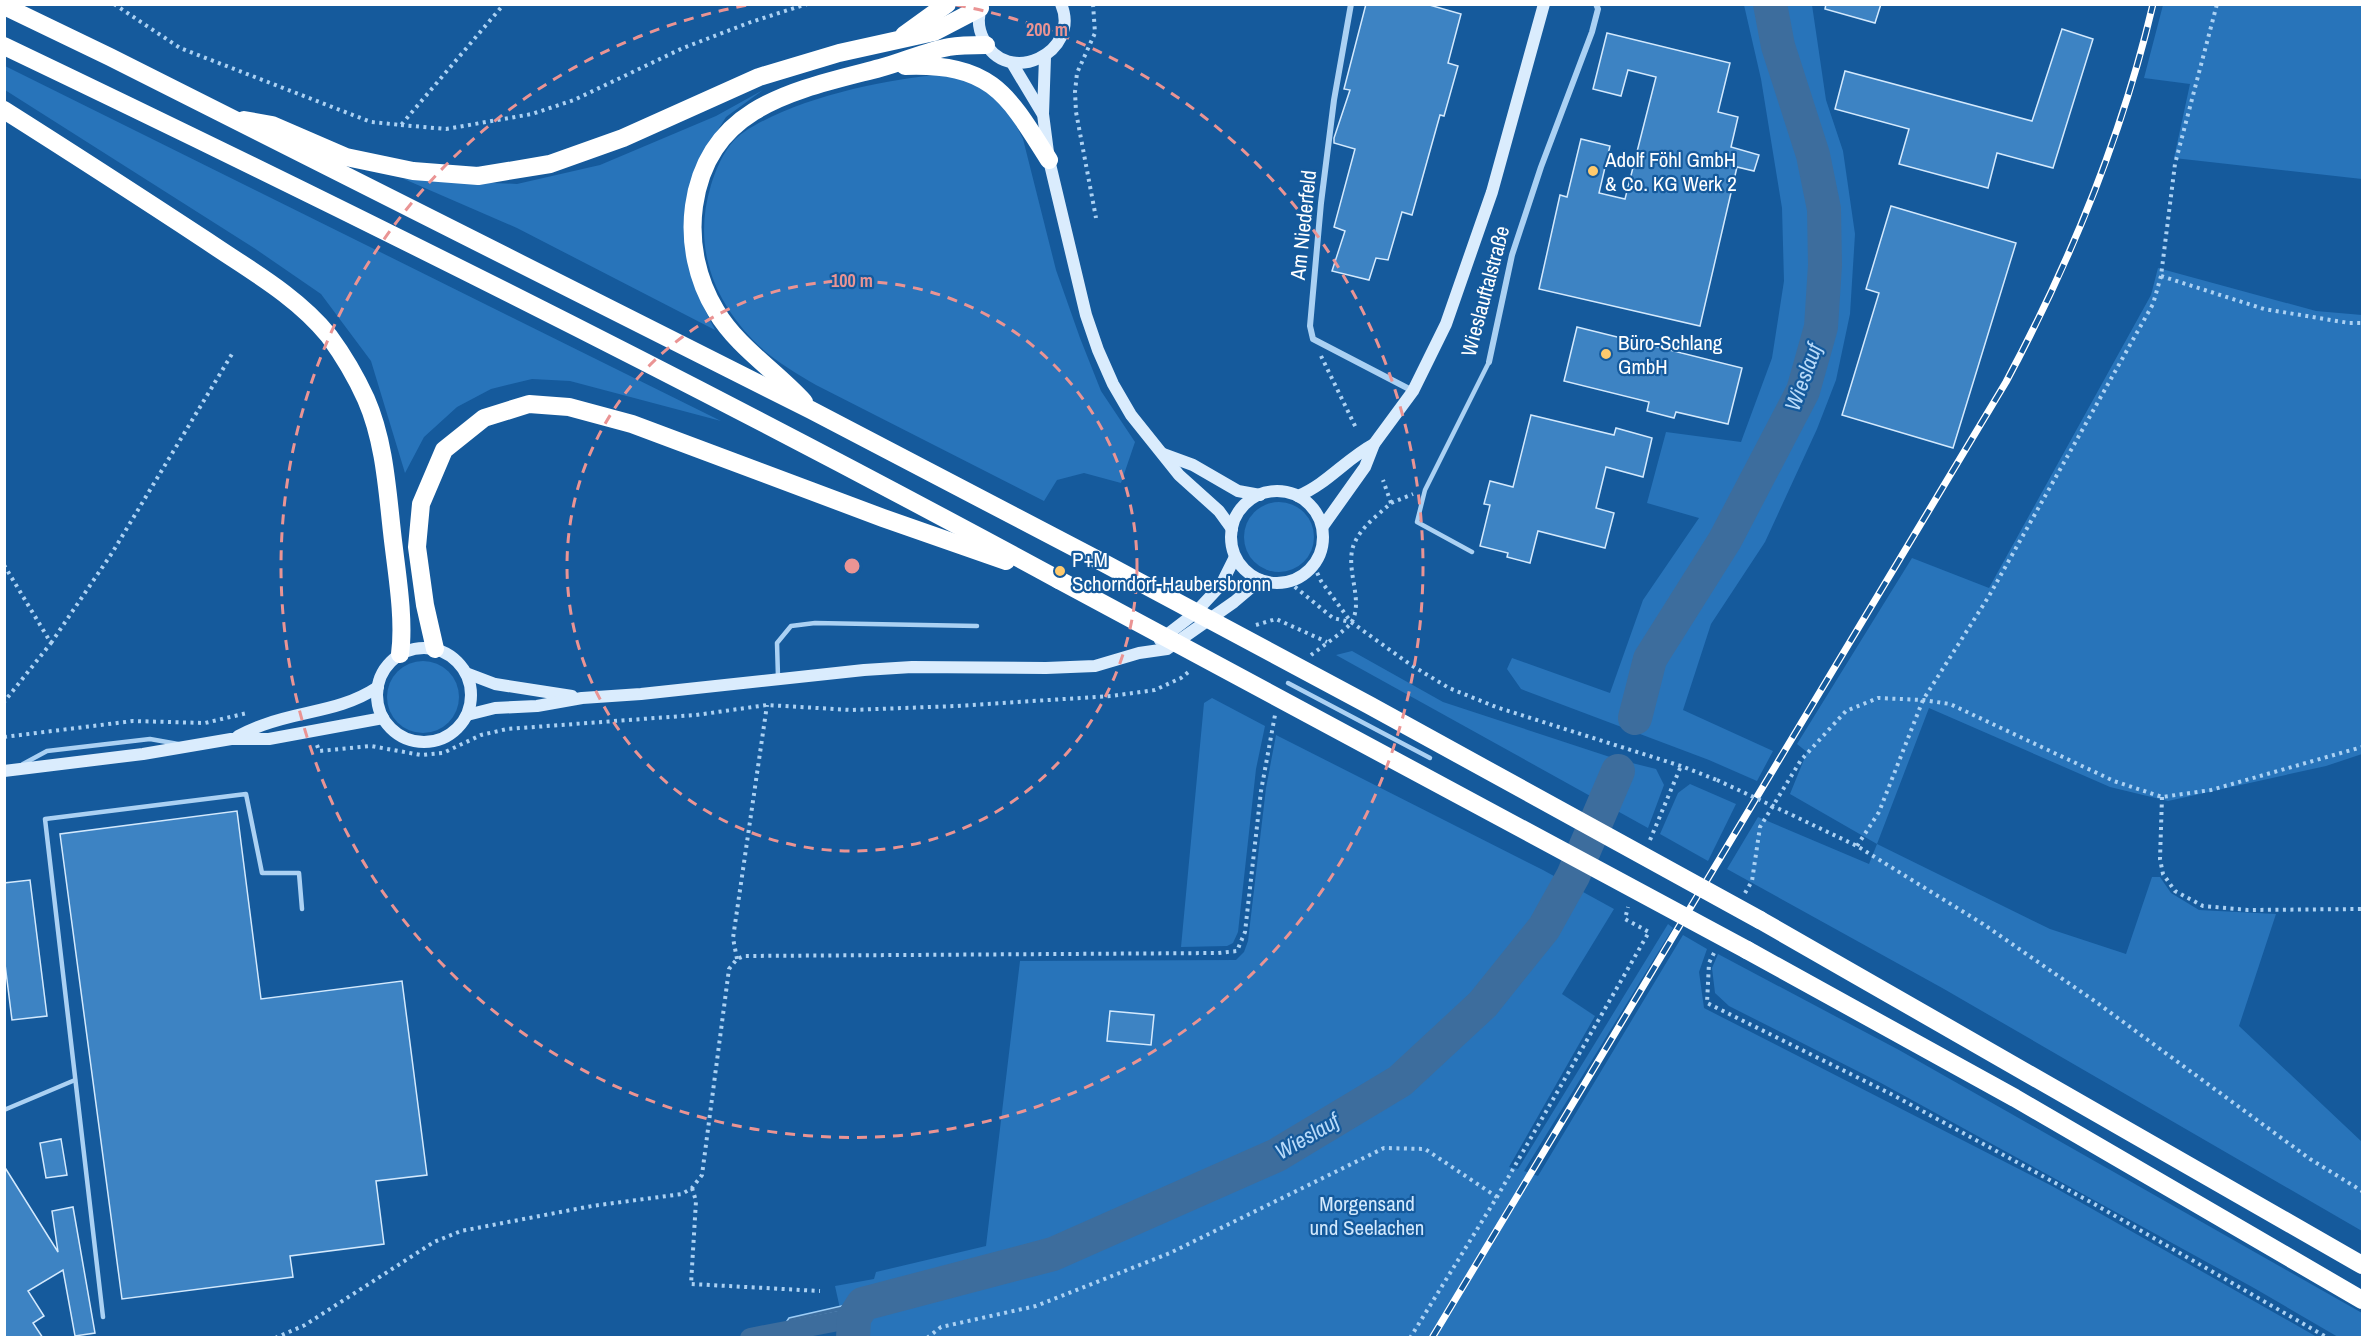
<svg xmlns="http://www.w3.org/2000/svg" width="2367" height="1342" font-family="'Archivo Narrow',sans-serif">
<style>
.green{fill:#2874ba}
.water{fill:#3d6d9d;stroke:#9dcdf6;stroke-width:1.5}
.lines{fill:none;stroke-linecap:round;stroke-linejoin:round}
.canal{stroke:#3d6d9d;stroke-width:20}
.river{stroke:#3d6d9d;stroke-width:34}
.building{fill:#3d83c3;stroke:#d3e9fd;stroke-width:1.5}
.path{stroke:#abd1f3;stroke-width:4;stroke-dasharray:3 4.5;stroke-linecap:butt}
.lane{stroke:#abd1f3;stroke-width:4.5}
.street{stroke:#abd1f3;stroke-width:6}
.secondary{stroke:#daecfd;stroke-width:12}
.highway{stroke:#fff;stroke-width:18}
.rail-casing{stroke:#fff;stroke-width:7}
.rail{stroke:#155a9c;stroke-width:4.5;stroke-dasharray:14;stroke-linecap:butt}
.path-bridge{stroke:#abd1f3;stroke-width:4;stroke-dasharray:3 4.5;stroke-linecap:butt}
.highway-bridge{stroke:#fff;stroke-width:18}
.ring{fill:none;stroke:#ea9494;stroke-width:3;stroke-dasharray:10 8}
.poi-dot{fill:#ffca6d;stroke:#155a9c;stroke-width:2}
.labels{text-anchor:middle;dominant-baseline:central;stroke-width:4.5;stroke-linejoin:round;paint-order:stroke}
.poi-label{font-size:21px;fill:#fff;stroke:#155a9c;text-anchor:start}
.street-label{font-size:21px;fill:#fff;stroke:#155a9c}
.park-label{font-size:21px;fill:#d3e9fd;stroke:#155a9c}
.water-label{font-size:22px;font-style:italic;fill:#b8daf9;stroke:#155a9c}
.centre{fill:#ea9494;stroke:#155a9c;stroke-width:3}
.ring-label{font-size:18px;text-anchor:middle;font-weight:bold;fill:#ea9494;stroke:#155a9c;stroke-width:4.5;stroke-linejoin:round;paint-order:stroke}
</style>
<rect width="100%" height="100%" fill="#155a9c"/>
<g class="green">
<polygon points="1744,5 1812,5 1826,100 1843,151 1855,234 1850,314 1836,380 1817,429 1765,542 1711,624 1683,710 1773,751 1757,781 1709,760 1521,689 1507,669 1512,658 1610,693 1643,600 1699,518 1647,503 1666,432 1741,442 1772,358 1784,281 1782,208 1761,79"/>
<polygon points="2163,5 2362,5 2362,179 2174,158 2190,84 2144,78"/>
<polygon points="5,66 721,421 570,381 532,379 491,389 457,407 424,437 405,473 371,361 321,294 257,250 5,90"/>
<path d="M945,74L972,81L994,95L1011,115L1023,139L1056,270L1080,338L1101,391L1135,442L1121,483L1084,473L1057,480L1044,501L816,385C794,372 770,358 753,340C711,296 693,244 711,185C717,166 727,143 744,132C795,98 885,79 945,74Z"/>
<polygon points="763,90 726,117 695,167 685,211 701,302 715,330 517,228 404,179 517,184 600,165 716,116"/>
<polygon points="2158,268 2316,311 2362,315 2362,754 2326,766 2168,801 2110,787 1929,708 1877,844 2050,929 2126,954 2152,877 2160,877 2171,893 2199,910 2276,914 2239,1026 2362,1142 2362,1231 1944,989 1727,869 1758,817 1869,864 1877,844 1790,794 1807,752 1797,744 1912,558 1989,588 2151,295"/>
<circle cx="1279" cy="537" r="35"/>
<polygon points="1352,651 1443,702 1616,759 1656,769 1664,785 1648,828 1336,655"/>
<circle cx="423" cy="697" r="36"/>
<polygon points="1212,698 1265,726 1256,769 1238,932 1233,943 1227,946 1181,947 1204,703"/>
<polygon points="1276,735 1543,870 1614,909 1562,994 1595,1016 1509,1167 1518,1169 1668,924 1673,928 1524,1171 1538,1176 1683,935 1707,949 1699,972 1704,1008 2052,1186 2317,1337 840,1338 845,1331 835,1286 874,1279 876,1272 986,1246 1020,961 1236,960 1244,952 1248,941 1266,788"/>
<polygon points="1690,784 1736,804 1708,861 1660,834 1678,793"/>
<polygon points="1718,954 1899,1050 2362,1313 2362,1337 2338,1337 2254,1288 1881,1083 1729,1006 1715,993 1712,968"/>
</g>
<polygon class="water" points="863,1301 865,1304 863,1307 793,1321 783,1333 780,1331 789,1318"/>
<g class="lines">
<polyline class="canal" points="750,1338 854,1318"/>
<g class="river">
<polyline points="1635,718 1650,659 1725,540 1803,391 1821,327 1825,265 1824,209 1813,155 1778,46 1770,4"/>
<polyline points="853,1338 854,1318 863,1304 1053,1254 1277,1155 1400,1081 1483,1004 1544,928 1573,876 1618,771"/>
</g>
</g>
<g class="building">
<polygon points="1366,4 1426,4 1461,14 1448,63 1458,66 1444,116 1440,115 1412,215 1402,212 1388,260 1376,258 1369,280 1332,271 1345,231 1334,227 1355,149 1334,143 1334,138 1350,90 1344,89"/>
<polygon points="1826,4 1881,4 1875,23 1825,9"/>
<polygon points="2062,29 2093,39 2053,168 1997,153 1988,188 1899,164 1909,129 1835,109 1845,71 2032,121"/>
<polygon points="1607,33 1730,63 1718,112 1738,117 1731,147 1759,155 1754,171 1737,167 1700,326 1539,289 1560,195 1567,197 1581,139 1610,146 1599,193 1625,199 1656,77 1628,70 1621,96 1593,89"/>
<polygon points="1891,206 2016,243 1953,448 1842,415 1879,293 1866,289"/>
<polygon points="1577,327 1742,368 1728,424 1676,412 1674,418 1647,411 1649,402 1564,381"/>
<polygon points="1531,415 1614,435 1616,428 1652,438 1643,477 1606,467 1596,508 1614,513 1605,548 1538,531 1530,563 1507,557 1508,553 1480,546 1490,505 1484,504 1490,481 1513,487"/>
<polygon points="237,811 261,999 402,981 427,1175 376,1181 384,1244 290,1256 293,1277 122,1299 60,834"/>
<polygon points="30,880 47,1016 12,1020 4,956 4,883"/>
<polygon points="1110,1011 1154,1015 1151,1045 1107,1041"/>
<polygon points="61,1139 67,1175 46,1178 40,1143"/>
<polygon points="4,1166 58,1252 52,1211 73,1207 95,1333 75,1336 63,1270 28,1291 44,1316 33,1323 43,1338 4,1338"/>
</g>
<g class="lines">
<g class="path">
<polyline points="114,4 180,48 371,122 401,125 504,4"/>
<polyline points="1093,4 1095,33 1077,73 1075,92 1076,112 1096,218"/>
<polyline points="401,125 446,129 532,114 574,100 683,48 751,22 807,4"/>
<polyline points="2161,276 2264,309 2349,323 2362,323"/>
<polyline points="1321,356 1357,430"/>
<polyline points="1391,503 1413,494"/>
<polyline points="4,565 51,643 4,702"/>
<polyline points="1314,566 1321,581 1351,622 1411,665 1449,688 1496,707 1681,766 1717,780"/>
<polyline points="1289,582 1333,618 1350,622"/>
<polyline points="1256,625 1276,619 1327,642"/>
<polyline points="51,643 112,553 232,354"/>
<path d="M1311,655C1320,648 1345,631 1351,623C1365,601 1344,569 1354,544C1361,527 1378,515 1391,503L1383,480"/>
<polyline points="4,737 133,721 205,723 247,713"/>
<polyline points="317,745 319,751 371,746 421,755 443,753 481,735 507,729 696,715 767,705 851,710 956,706 1111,696 1155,690 1181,678 1191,670"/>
<polyline points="2162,797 2160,859 2163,874 2175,891 2203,906 2248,910 2362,909"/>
<polyline points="1792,815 1857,846 1983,924 2096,1002 2310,1159 2362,1191"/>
<polyline points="1650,840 1681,766"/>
<polyline points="1857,846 1879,812 1923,700 1989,596 2153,304 2161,276 2175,164 2217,4"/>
<polyline points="1745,893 1752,881 1760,827 1801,760 1846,711 1878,698 1923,700 1950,704 2114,781 2162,797 2211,790 2362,747"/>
<polyline points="1714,953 1709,963 1707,1003 1891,1094 2096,1205 2328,1338"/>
<polyline points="737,959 733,938 767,705"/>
<polyline points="692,1188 696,1201 691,1284 820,1291"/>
<polyline points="275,1338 305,1325 434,1242 461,1231 592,1206 682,1194 692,1188 702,1175 729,969 737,959 744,956 1218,953 1237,951 1245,932 1261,791 1275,715"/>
<polyline points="927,1338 941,1327 1036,1306 1170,1253 1384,1148 1425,1149 1497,1197"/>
<polyline points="1410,1338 1497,1197 1649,932 1625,919 1628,907"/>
</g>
<g class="lane">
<polyline points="1472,552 1417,522 1425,490 1489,362"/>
<polyline points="778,677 777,643 791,626 815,623 977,626"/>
<polyline points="1288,683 1430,758"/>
<polyline points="23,764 47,751 150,739 178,744"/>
<polyline points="4,1110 75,1080"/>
<polyline points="103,1317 45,819 246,794 262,873 299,873 302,909"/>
</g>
<g class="street">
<polyline points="1351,4 1334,100 1321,203 1310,326 1313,339 1413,391"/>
<polyline points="1489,362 1512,255 1541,167 1592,32 1598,9 1596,4"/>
</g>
<g class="secondary">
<path d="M982,4C977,17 978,29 984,40C1006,88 1082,53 1061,4"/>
<polyline points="1045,57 1043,114 1049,160 1086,315 1098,350 1113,384 1131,415 1179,475 1219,511 1232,529"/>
<polyline points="1012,63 1042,113"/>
<polyline points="1163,454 1193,465 1238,491 1260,495"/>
<circle cx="1277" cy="537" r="46"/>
<path d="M1298,496C1327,484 1346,459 1374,444"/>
<polyline points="1323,526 1365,467 1374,444 1413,391 1446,324 1492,192 1544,4"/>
<polyline points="1160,640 1194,614 1221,585 1235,557"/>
<circle cx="424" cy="695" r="47"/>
<polyline points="466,673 495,684 572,696"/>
<polyline points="467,715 495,708 537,706 582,698 641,694 864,670 912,667 1046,668 1095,666 1139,653 1167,649 1234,602 1260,580"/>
<path d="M238,736C246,732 255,728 263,725C303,710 340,712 378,687"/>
<polyline points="4,771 143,754 231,739 269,739 383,718"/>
</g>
<g class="highway">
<polyline points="4,6 110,57 811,410 1100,561"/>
<polyline points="904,35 947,4"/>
<path d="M4,46C360,216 713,392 1059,580"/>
<path d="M905,66C991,63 1007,93 1049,160"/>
<path d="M4,110C72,153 140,197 207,241C248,269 297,296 329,336C343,355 356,377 366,399C384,440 387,487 392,532C396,569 405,618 400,654"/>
<polyline points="244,120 272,125 346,157 413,171 478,176 550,164 623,138 759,77 839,53 934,32 980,8"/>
<path d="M804,402C776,371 737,347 716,311C697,280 689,242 694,206C708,105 796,90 880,68C903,62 926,51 949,47C961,45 974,45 986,45"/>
<polyline points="435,649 425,605 417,547 421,504 444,450 484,418 529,404 569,407 632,424 883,518 1006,561"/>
<polyline points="1760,920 2362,1265"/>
<polyline points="1747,950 2015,1098 2362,1300"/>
</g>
<defs>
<path id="rail" d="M1432,1338L2006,382C2070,262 2122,137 2153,4"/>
</defs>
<use href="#rail" class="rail-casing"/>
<use href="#rail" class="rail"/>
<polyline class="path-bridge" points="1717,780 1792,815"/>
<g class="highway-bridge">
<polyline points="1100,561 1369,705 1760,920"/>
<polyline points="1059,580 1747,950"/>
</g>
</g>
<g class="ring">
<circle cx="852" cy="566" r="285"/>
<path d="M956 5A571 571 0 1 1 748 5"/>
</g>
<g class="poi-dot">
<circle cx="1593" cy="171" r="6"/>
<circle cx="1606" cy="354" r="6"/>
<circle cx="1060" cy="571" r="6"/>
</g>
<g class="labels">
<g class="poi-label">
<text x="1605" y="159">Adolf Föhl GmbH<tspan x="1605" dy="24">&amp; Co. KG Werk 2</tspan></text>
<text x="1618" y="342">Büro-Schlang<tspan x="1618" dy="24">GmbH</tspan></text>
<text x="1072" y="559">P+M<tspan x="1072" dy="24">Schorndorf-Haubersbronn</tspan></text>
</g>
<g class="street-label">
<text transform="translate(1303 225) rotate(-84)">Am Niederfeld</text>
<text transform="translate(1485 291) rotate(-75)">Wieslauftalstraße</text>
</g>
<g class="park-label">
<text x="1367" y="1203">Morgensand<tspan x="1367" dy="24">und Seelachen</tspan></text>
</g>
<g class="water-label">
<text transform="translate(1803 377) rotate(-70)">Wieslauf</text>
<text transform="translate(1307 1136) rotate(-30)">Wieslauf</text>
</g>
</g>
<circle cx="852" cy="566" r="9" class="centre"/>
<g class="ring-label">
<text x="1047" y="36">200 m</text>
<text x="852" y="287">100 m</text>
</g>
<rect width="2367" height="1342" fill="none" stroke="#ffffff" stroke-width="12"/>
</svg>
